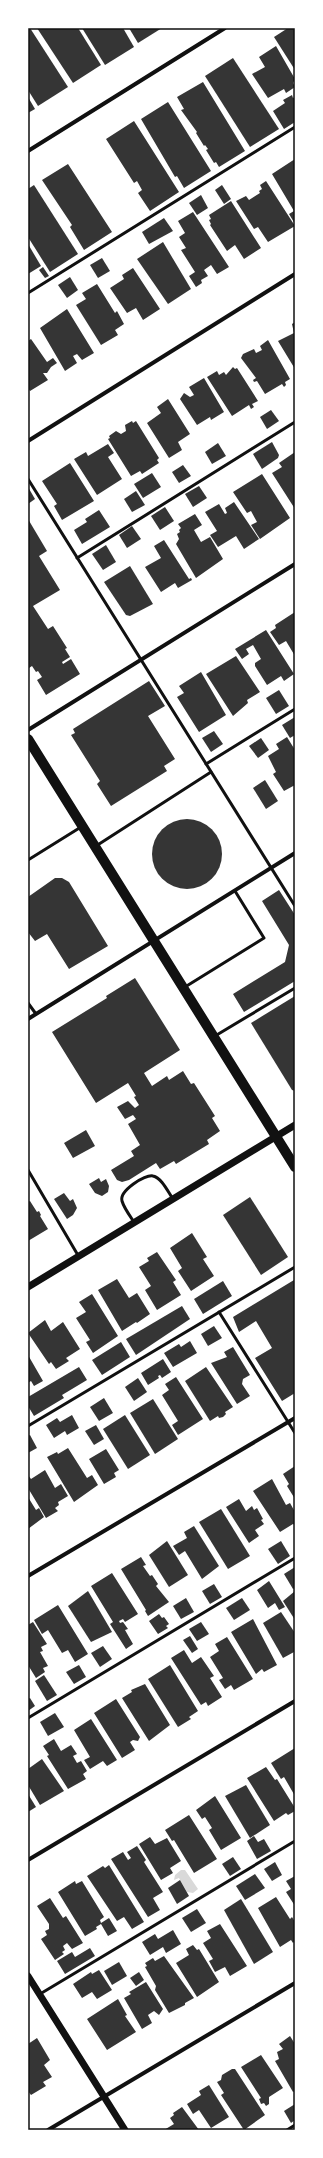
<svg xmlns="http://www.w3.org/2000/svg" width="323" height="2158" font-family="Barlow,sans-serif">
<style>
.water{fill:#d9d9d9}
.building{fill:#353535}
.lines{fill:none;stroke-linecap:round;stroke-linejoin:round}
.service{stroke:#111;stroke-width:3}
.minor{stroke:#111;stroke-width:4}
.tertiary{stroke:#111;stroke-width:7}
.primary{stroke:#111;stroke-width:10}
.neatline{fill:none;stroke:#111;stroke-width:1.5}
</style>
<rect width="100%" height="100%" fill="#fff"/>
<polygon class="water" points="181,1870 185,1870 198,1889 193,1893 187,1892 179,1878 174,1880 175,1875"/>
<g class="building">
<polygon points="28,28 30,28 68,87 38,106 28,90"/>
<polygon points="37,28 78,28 101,65 73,83"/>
<polygon points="82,28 123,28 134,47 105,65"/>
<polygon points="129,28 162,28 138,43"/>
<polygon points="288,28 295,28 295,70 274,37"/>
<polygon points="276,46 295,79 293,83 295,87 286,93 284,89 268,98 252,74 265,67 259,57"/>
<polygon points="233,58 279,129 250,147 205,76"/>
<polygon points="203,82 245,151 219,167 216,162 214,163 206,150 208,149 205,145 204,146 196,133 197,132 181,110 184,109 177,97"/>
<polygon points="292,95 293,98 295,97 295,122 284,129 273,111 285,103 283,100"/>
<polygon points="28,97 35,109 28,113"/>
<polygon points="168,102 211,171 184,188 177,176 175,177 141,119"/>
<polygon points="134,121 179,192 150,211 138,193 142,190 137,181 134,183 106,139"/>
<polygon points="295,159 295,224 289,214 294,211 272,174"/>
<polygon points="68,164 112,232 84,250 70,227 72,225 42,180"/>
<polygon points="266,181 295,226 268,242 258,227 254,229 236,201 246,196 249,200 260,193 259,191 262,189 260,185"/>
<polygon points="34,185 78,254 50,272 28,237 28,189"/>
<polygon points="222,185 231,199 224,204 215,190"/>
<polygon points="201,195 208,208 197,215 189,203"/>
<polygon points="231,201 261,248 244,259 235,245 227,251 210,225 211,224 209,220 211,219 209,215"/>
<polygon points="193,212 229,267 217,274 211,265 204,270 208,276 201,280 202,283 196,287 189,276 195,272 181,250 186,248 179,237 185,233 178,221"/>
<polygon points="164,218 173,231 149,244 142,232"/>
<polygon points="163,242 191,289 168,304 137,259"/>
<polygon points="28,244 41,266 28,274"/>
<polygon points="102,258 110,271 98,278 90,265"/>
<polygon points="43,267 49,276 45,278 39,270"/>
<polygon points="133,268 160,309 143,320 136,308 127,313 110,288 124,279 122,275"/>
<polygon points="70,277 78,290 67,298 58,285"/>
<polygon points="97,284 115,313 117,311 124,324 115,330 118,335 101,345 76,305 86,299 82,293"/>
<polygon points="67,309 94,353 82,360 77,354 73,356 77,363 65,371 40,328"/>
<polygon points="295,322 295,369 278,341 294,333 292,324"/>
<polygon points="31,339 47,362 53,358 57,363 51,367 47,373 43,373 48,380 30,391 28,388 28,341"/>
<polygon points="268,340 290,379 285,382 286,385 284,387 282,384 265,394 257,381 254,382 253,380 256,378 241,358 243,354 254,349 256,353 262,350 260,346"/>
<polygon points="233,367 235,369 237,368 258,401 252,404 254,407 251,409 249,405 232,416 207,377 217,371 219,375 224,372 226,375"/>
<polygon points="204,378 224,412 211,420 210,417 197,425 180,399 184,393 190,397 194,395 189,387"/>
<polygon points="168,399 190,434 178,442 182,450 169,458 147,423 161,413 157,407"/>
<polygon points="271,410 279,421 267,429 260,417"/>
<polygon points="132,421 133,423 136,421 159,458 157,460 159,463 142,474 140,471 131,476 108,439 110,438 109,436 116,431 121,434 126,431 125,425"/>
<polygon points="272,442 279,455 278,458 262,469 253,454"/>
<polygon points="218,443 226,456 212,464 205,452"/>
<polygon points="108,444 114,453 108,457 122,479 97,495 74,459 86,452 88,456"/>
<polygon points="295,452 295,509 272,473 282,467 279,463"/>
<polygon points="70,463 94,501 62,520 54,506 57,504 42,481"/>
<polygon points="183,465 191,476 179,483 172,472"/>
<polygon points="152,473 161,487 143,498 134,484"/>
<polygon points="262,474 290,518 260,539 251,525 257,522 251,511 247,513 233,492"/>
<polygon points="199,486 207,498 193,507 185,494"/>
<polygon points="28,487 35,499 28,504"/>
<polygon points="136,491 145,505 132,512 124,499"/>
<polygon points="234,502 259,539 244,549 236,536 218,547 210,535 217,531 205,512 219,504 225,514 227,513 225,508"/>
<polygon points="165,507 174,521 160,530 151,516"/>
<polygon points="99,510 110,527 82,544 74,530 87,522 85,519"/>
<polygon points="195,514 202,525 194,530 201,542 210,537 223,559 196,578 176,544 179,539 177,534 180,532 179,530 181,528 178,524"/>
<polygon points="28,519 47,551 39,556 60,590 33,606 48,629 53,626 67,648 65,649 70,657 62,662 63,664 71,659 80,674 46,695 37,680 42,677 38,671 36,672 32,666 29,668 28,667"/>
<polygon points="132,526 141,539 127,548 119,535"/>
<polygon points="164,540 189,579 191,578 192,580 178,588 175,583 161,592 145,567 161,558 154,546"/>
<polygon points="106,545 116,562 103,570 92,554"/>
<polygon points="130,566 153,604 130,616 126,615 104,582"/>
<polygon points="295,612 295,656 286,641 279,645 270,632 276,628 275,625"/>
<polygon points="266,630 294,674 284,681 281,676 267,685 255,666 255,663 261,659 253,645 246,649 249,654 242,659 235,649"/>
<polygon points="236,656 260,692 247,700 248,703 233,716 206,674"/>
<polygon points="201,672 226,715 199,732 177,697 184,693 179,686"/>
<polygon points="149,681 165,706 148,716 175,759 164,766 167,771 111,806 97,784 100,781 71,735 75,733 73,729"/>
<polygon points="279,690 289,706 276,714 266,698"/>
<polygon points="295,717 295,735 290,738 282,725"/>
<polygon points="214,731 223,744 211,752 202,738"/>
<polygon points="287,737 295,750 295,785 284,791 273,774 276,772 268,756 279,749 276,744"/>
<polygon points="261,738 269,750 258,758 249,746"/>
<polygon points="265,780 278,801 266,809 253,788"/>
<circle cx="187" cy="854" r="35"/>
<polygon points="55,878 62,878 69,882 108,946 69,969 47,934 35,941 28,932 28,897"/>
<polygon points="279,890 295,915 295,981 244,1012 233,994 285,962 289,945 262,901"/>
<polygon points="135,978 180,1050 144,1073 152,1086 167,1076 169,1080 183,1071 191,1084 194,1083 215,1116 212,1118 220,1131 207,1140 209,1144 176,1164 174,1161 160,1169 156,1163 129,1180 122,1182 117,1180 111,1170 134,1156 131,1151 140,1145 128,1124 136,1119 133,1115 125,1119 117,1107 128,1101 135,1108 139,1105 134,1097 136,1096 128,1083 96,1103 52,1032 107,998 106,996"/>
<polygon points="295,996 295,1091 292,1090 251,1023"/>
<polygon points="86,1130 95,1146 73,1158 64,1143"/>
<polygon points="99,1178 101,1182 106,1179 109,1186 108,1192 102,1196 95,1193 89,1184"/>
<polygon points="64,1193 70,1201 73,1199 77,1208 73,1215 67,1219 54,1199"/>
<polygon points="250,1197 288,1257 261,1275 223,1215"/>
<polygon points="30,1201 37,1212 39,1211 41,1215 40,1216 48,1229 28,1241 28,1202"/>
<polygon points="192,1233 207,1257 203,1259 214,1276 191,1291 178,1271 182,1268 170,1248"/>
<polygon points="157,1252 176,1280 173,1282 181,1295 157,1310 145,1290 151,1286 139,1267 149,1261 147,1258"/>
<polygon points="117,1279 129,1298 137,1293 150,1314 137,1323 136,1322 122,1331 98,1290"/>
<polygon points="294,1280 295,1393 282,1401 255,1358 272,1348 256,1321 239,1332 233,1317"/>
<polygon points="223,1281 232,1296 203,1314 194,1299"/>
<polygon points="92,1294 118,1336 93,1353 86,1342 90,1340 76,1318 86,1312 79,1302"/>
<polygon points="182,1306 190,1319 136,1355 126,1339"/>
<polygon points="45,1320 51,1331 63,1322 80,1349 66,1358 69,1361 56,1369 51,1362 49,1364 28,1333"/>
<polygon points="214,1326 222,1338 208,1346 201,1334"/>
<polygon points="190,1341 197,1353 173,1367 164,1353 179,1344 181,1347"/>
<polygon points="121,1342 130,1357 102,1375 92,1360"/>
<polygon points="233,1347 250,1375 243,1379 242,1384 250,1396 237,1404 211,1363 227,1357 224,1352"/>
<polygon points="28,1355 43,1381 34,1386 31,1381 28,1383"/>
<polygon points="163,1359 171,1372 162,1378 160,1375 158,1376 159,1378 148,1385 141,1373"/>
<polygon points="79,1367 87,1380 62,1395 64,1398 34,1416 28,1406 28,1397"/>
<polygon points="206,1367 233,1407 225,1412 226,1414 223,1417 219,1418 218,1416 210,1421 185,1381"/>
<polygon points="176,1377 203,1419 178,1435 172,1425 178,1421 162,1395 169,1390 165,1384"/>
<polygon points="138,1378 147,1392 134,1401 125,1387"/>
<polygon points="104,1398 113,1413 99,1421 90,1407"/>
<polygon points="153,1399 178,1439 155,1454 130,1413"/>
<polygon points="72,1415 79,1428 67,1435 65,1431 54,1438 46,1425 57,1418 60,1422"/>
<polygon points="125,1415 150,1455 128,1469 103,1429"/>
<polygon points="96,1425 104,1439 94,1445 85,1431"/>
<polygon points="30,1435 37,1448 28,1453 28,1436"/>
<polygon points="68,1448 87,1478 92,1475 98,1485 74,1502 47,1457 57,1452 58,1454"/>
<polygon points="106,1449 119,1470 114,1473 116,1477 104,1484 89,1459"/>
<polygon points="295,1466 295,1499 287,1486 289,1484 283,1474"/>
<polygon points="45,1470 55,1488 61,1484 68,1496 58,1502 59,1505 55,1508 58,1511 46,1518 28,1488 28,1475 31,1479"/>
<polygon points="272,1479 286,1505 290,1503 295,1512 295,1525 293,1524 280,1532 253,1491"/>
<polygon points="28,1497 36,1510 39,1508 44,1517 28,1529"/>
<polygon points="239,1499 246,1511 252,1506 254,1510 257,1508 263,1519 261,1520 264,1524 255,1530 259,1536 249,1543 226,1507"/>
<polygon points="221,1509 250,1556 228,1569 199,1522"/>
<polygon points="194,1526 219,1566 202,1579 185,1551 179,1555 173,1546 187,1538 184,1532"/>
<polygon points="167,1541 188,1575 169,1587 149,1555"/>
<polygon points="281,1541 290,1556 278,1564 268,1549"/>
<polygon points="141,1557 146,1565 143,1566 150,1576 152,1575 158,1584 156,1586 169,1602 148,1616 145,1611 146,1610 121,1569"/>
<polygon points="295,1567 295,1588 293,1589 284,1574"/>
<polygon points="112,1573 138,1614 125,1622 123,1619 119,1621 120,1623 123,1622 128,1629 125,1630 133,1644 126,1649 110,1624 113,1622 91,1586"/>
<polygon points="269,1581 285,1607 279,1610 275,1603 268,1608 257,1590"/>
<polygon points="214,1584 222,1597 210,1604 202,1591"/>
<polygon points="88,1591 112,1632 91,1642 68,1606"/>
<polygon points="295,1591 295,1620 283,1601"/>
<polygon points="186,1598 194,1612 181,1619 173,1606"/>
<polygon points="242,1598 250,1610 234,1620 226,1608"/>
<polygon points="58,1605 88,1654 75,1662 68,1650 62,1653 48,1630 42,1634 34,1620"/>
<polygon points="281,1612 295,1633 294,1652 283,1658 263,1623"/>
<polygon points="159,1614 162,1618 164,1617 169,1624 166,1626 168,1628 158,1634 149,1621"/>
<polygon points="253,1619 277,1665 264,1672 262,1669 256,1674 231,1632"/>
<polygon points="33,1622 47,1644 41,1647 43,1651 40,1652 48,1666 43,1668 45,1672 36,1678 28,1665 28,1625"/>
<polygon points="201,1622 209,1634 197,1641 189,1629"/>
<polygon points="190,1636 198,1649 192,1653 183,1640"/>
<polygon points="227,1637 253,1679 234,1690 231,1685 225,1689 219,1680 223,1678 210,1657 219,1651 215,1644"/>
<polygon points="103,1646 112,1659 100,1667 91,1653"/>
<polygon points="184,1650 192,1663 201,1657 214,1676 210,1678 222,1697 208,1706 206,1702 201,1705 171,1658"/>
<polygon points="79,1665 86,1677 74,1684 66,1672"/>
<polygon points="170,1665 198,1711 189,1717 191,1719 178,1727 148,1679"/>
<polygon points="44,1675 57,1695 47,1701 35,1681"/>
<polygon points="145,1684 170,1725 149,1741 122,1698 132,1692 131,1690"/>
<polygon points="30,1698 35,1706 28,1711 28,1699"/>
<polygon points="116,1699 140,1737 138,1741 133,1740 130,1742 135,1750 122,1758 94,1713"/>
<polygon points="55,1713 64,1727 48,1736 40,1722"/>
<polygon points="91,1719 117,1760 107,1766 103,1761 90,1769 84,1760 90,1757 74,1730"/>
<polygon points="54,1739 61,1751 71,1745 77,1754 73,1756 77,1763 81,1761 87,1771 83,1774 86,1779 68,1789 47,1756 49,1755 43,1746"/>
<polygon points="295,1748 295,1796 284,1777 281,1779 271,1763"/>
<polygon points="42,1759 64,1791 40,1805 28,1785 28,1769"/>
<polygon points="266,1767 275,1780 277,1779 295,1808 295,1811 288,1815 286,1813 274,1821 247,1778"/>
<polygon points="246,1785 270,1825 250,1838 225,1796"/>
<polygon points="28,1794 36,1807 28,1812"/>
<polygon points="215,1796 241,1838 221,1850 209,1830 212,1828 205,1817 202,1819 196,1810"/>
<polygon points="189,1815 217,1859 194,1873 174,1840 172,1841 165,1830"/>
<polygon points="254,1836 258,1842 264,1839 271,1851 257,1859 247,1841"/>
<polygon points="150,1837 155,1844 167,1838 181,1861 170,1868 173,1873 161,1880 139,1844"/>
<polygon points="137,1846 146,1860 144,1862 163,1892 153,1898 160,1910 148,1917 111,1859 123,1852 128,1860 131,1858 127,1852"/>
<polygon points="233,1857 241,1869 230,1876 222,1864"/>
<polygon points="275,1862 282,1875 272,1881 264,1869"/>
<polygon points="109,1865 144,1922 132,1929 124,1917 117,1921 87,1876 103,1866 105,1868"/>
<polygon points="255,1874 265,1888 245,1900 236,1886"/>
<polygon points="295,1876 295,1906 286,1892 291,1889 286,1881"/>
<polygon points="180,1880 189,1896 177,1904 168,1888"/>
<polygon points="75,1881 76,1884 82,1881 104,1917 100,1920 101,1923 109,1918 117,1931 108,1936 101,1924 96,1927 97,1929 85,1936 58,1892"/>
<polygon points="276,1897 290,1919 292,1917 295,1922 295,1941 293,1943 291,1940 280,1947 258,1908"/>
<polygon points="50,1898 63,1918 66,1916 83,1943 72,1949 67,1943 63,1946 65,1950 62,1952 64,1954 55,1960 41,1939 47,1935 45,1931 49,1929 49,1924 37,1906"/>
<polygon points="241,1899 273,1952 254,1964 224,1910"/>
<polygon points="197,1909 206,1923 191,1932 182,1918"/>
<polygon points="220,1924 247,1966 230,1976 225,1967 215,1972 209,1961 213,1959 203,1943 211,1938 207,1931"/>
<polygon points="173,1930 181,1944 166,1953 163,1947 150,1955 142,1942 155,1934 158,1939"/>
<polygon points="193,1945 197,1950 199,1949 219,1982 197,1997 176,1963 189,1955 186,1949"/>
<polygon points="90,1948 95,1956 65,1974 57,1961 72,1952 75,1957"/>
<polygon points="164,1956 194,1998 185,2003 185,2005 169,2013 155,1990 156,1986 145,1967 147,1966 145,1963 153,1958 155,1961"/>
<polygon points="119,1962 127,1976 112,1985 104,1971"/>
<polygon points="99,1970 112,1990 97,1999 92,1992 82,1998 73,1984 91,1972 92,1974"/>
<polygon points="139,1972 144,1980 136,1986 130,1978"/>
<polygon points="146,1982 163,2009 159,2015 154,2011 148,2015 152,2023 142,2029 124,1998 131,1994 129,1992"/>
<polygon points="118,1999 127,2015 125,2016 136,2032 107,2050 87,2019"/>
<polygon points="290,2036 295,2044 295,2091 293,2092 275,2061 279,2059 277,2052 283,2049 279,2044"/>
<polygon points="37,2038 50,2060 44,2065 52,2077 43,2082 46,2086 31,2095 28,2091 28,2044"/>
<polygon points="261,2055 283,2088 269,2097 269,2104 266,2106 264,2103 261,2104 259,2099 261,2098 241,2067"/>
<polygon points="232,2069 235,2069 265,2115 244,2130 221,2095 224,2093 217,2082 221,2080 222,2075"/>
<polygon points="209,2085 229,2117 211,2128 199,2110 193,2114 187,2104 201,2095 199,2091"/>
<polygon points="295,2104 295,2120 291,2123 284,2111"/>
<polygon points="182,2107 199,2130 164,2130 174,2124 170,2118 174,2115 173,2113"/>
</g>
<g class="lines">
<g class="service">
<polyline points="28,293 295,127"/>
<polyline points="28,479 295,906"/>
<polyline points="77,558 295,422"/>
<polyline points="206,764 295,709"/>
<polyline points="96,846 211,772"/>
<polyline points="28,860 81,827"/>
<polyline points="185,987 264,938 235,891"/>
<polyline points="28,1003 36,1014"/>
<polyline points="215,1036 295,988"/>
<polyline points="28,1170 79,1257"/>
<path d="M134,1222C130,1216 124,1208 122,1201C119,1191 145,1174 153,1176C162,1178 168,1192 173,1199"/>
<polyline points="219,1312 295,1433"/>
<polyline points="28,1426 295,1267"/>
<polyline points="28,1718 295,1558"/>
<polyline points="40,1994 295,1841"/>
<polyline points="287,2130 295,2125"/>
</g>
<g class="minor">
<polyline points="28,151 225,28"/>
<polyline points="28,441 295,274"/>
<polyline points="28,730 295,564"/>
<polyline points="28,1019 295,853"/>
<polyline points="28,1576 295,1418"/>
<polyline points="28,1860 295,1701"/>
<polyline points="48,2130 295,1983"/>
</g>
<g class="tertiary">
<polyline points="28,1287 295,1125"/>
<polyline points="28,1976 125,2130"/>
</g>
<polyline class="primary" points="28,739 295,1167"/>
</g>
<rect width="323" height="2158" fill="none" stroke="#ffffff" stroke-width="58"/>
<rect x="29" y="29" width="265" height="2100" class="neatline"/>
</svg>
